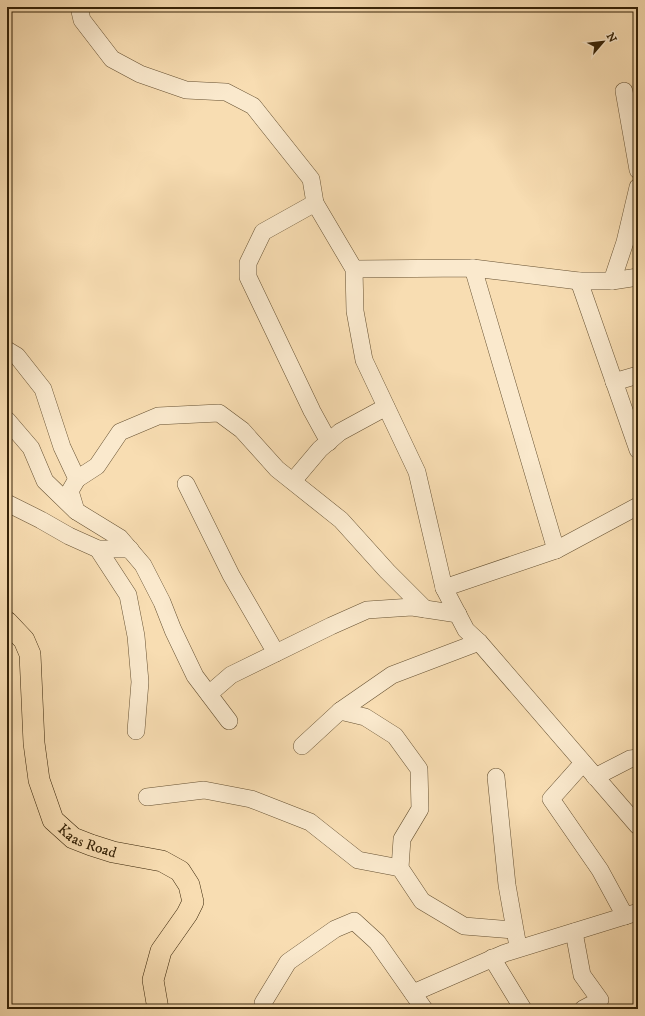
<svg xmlns="http://www.w3.org/2000/svg" width="645" height="1016" font-family="'IM FELL DW Pica',serif">
<style>
.lines{fill:none;stroke-linecap:round;stroke-linejoin:round}
.minor-casing{stroke:#665132;stroke-width:18}
.major-casing{stroke:#352207;stroke-width:22}
.minor{stroke:#fae9cd;stroke-width:17}
.major{stroke:#f8ddb2;stroke-width:21}
.labels{text-anchor:middle;dominant-baseline:central;stroke-width:3.5;stroke-linejoin:round;paint-order:stroke}
.street-label{font-size:15px;fill:#352207;stroke:#fae9cd}
</style>
<rect width="100%" height="100%" fill="#f8ddb2"/>
<filter id="stains"><feTurbulence type="fractalNoise" baseFrequency=".005" numOctaves="4"/><feColorMatrix values="0 0 0 0 .2 0 0 0 0 .09 0 0 0 0 .02 0 0 0 .5 -.17"/></filter>
<radialGradient id="worn" r=".72"><stop offset=".6" stop-color="#630" stop-opacity="0"/><stop offset="1" stop-color="#630" stop-opacity=".3"/></radialGradient>
<g class="lines">
<defs>
<g id="minor">
<polyline points="79,7 82,20 112,59 140,74 186,90 226,92 253,106 311,179 315,203 354,269 355,311 364,360 417,472 444,588 466,630 479,642 638,826"/>
<polyline points="624,91 638,170"/>
<polyline points="315,203 263,232 248,263 248,277 312,411 329,442"/>
<polyline points="473,268 556,550"/>
<polyline points="354,269 473,268 579,281 612,281 638,277"/>
<polyline points="579,281 638,450"/>
<polyline points="612,281 625,242 638,187"/>
<polyline points="7,350 17,356 43,389 62,447 77,479 97,466 120,432 158,416 219,413 242,430 277,469 341,520 387,571 425,609"/>
<polyline points="614,382 638,375"/>
<polyline points="7,420 31,448 45,481 76,511"/>
<polyline points="77,479 70,491 76,511 120,538 143,565 162,602 173,630 195,676 229,721"/>
<polyline points="293,481 320,449 340,432 386,407"/>
<polyline points="186,484 231,575 276,653"/>
<polyline points="7,503 41,520 69,536 98,549 130,549"/>
<polyline points="98,549 128,595 136,636 140,682 136,731"/>
<polyline points="444,588 556,550 638,506"/>
<polyline points="209,694 231,675 331,626 367,610 412,607 458,614"/>
<polyline points="340,711 392,675 479,642"/>
<polyline points="302,746 340,711 365,717 395,736 419,769 420,809 402,839 400,868 422,901 464,926 514,930"/>
<polyline points="583,763 551,799 600,870 625,916"/>
<polyline points="496,777 507,885 517,941"/>
<polyline points="595,777 630,759 638,758"/>
<polyline points="147,797 204,790 251,799 310,822 358,860 400,868"/>
<polyline points="574,932 582,975 600,1000 583,1009"/>
<polyline points="492,958 523,1009"/>
<polyline points="413,993 505,953 638,912"/>
<polyline points="263,1009 263,1003 288,962 335,929 354,921 377,942 424,1009"/>
</g>
<g id="major">
<path id="s1" d="M7,622L24,640L30,654L34,743L39,780L53,820L73,838L91,845L113,852L162,861L180,871L189,885L193,902L187,914L161,951L153,980L158,1009"/>
</g>
</defs>
<use href="#minor" class="minor-casing"/>
<use href="#major" class="major-casing"/>
<use href="#minor" class="minor"/>
<use href="#major" class="major"/>
</g>
<g class="labels">
<g class="street-label">
<text stroke="none"><textPath href="#s1" startOffset="250">Kaas Road</textPath></text>
</g>
</g>
<rect width="645" height="1016" fill="none" stroke="#f8ddb2" stroke-width="24"/>
<rect x="8" y="8" width="629" height="1000" fill="none" stroke="#352207" stroke-width="2"/>
<rect x="12" y="12" width="621" height="992" fill="none" stroke="#352207"/>
<g transform="translate(603 42) rotate(62)" stroke="#fae9cd" stroke-width="3" paint-order="stroke">
<path d="M0-3L7 15L0 10L-7 15Z" fill="#352207"/>
<text y="-6" font-size="11" font-weight="bold" text-anchor="middle" fill="#352207">N</text>
</g>
<rect width="100%" height="100%" filter="url(#stains)"/>
<rect width="100%" height="100%" fill="url(#worn)"/>
</svg>
